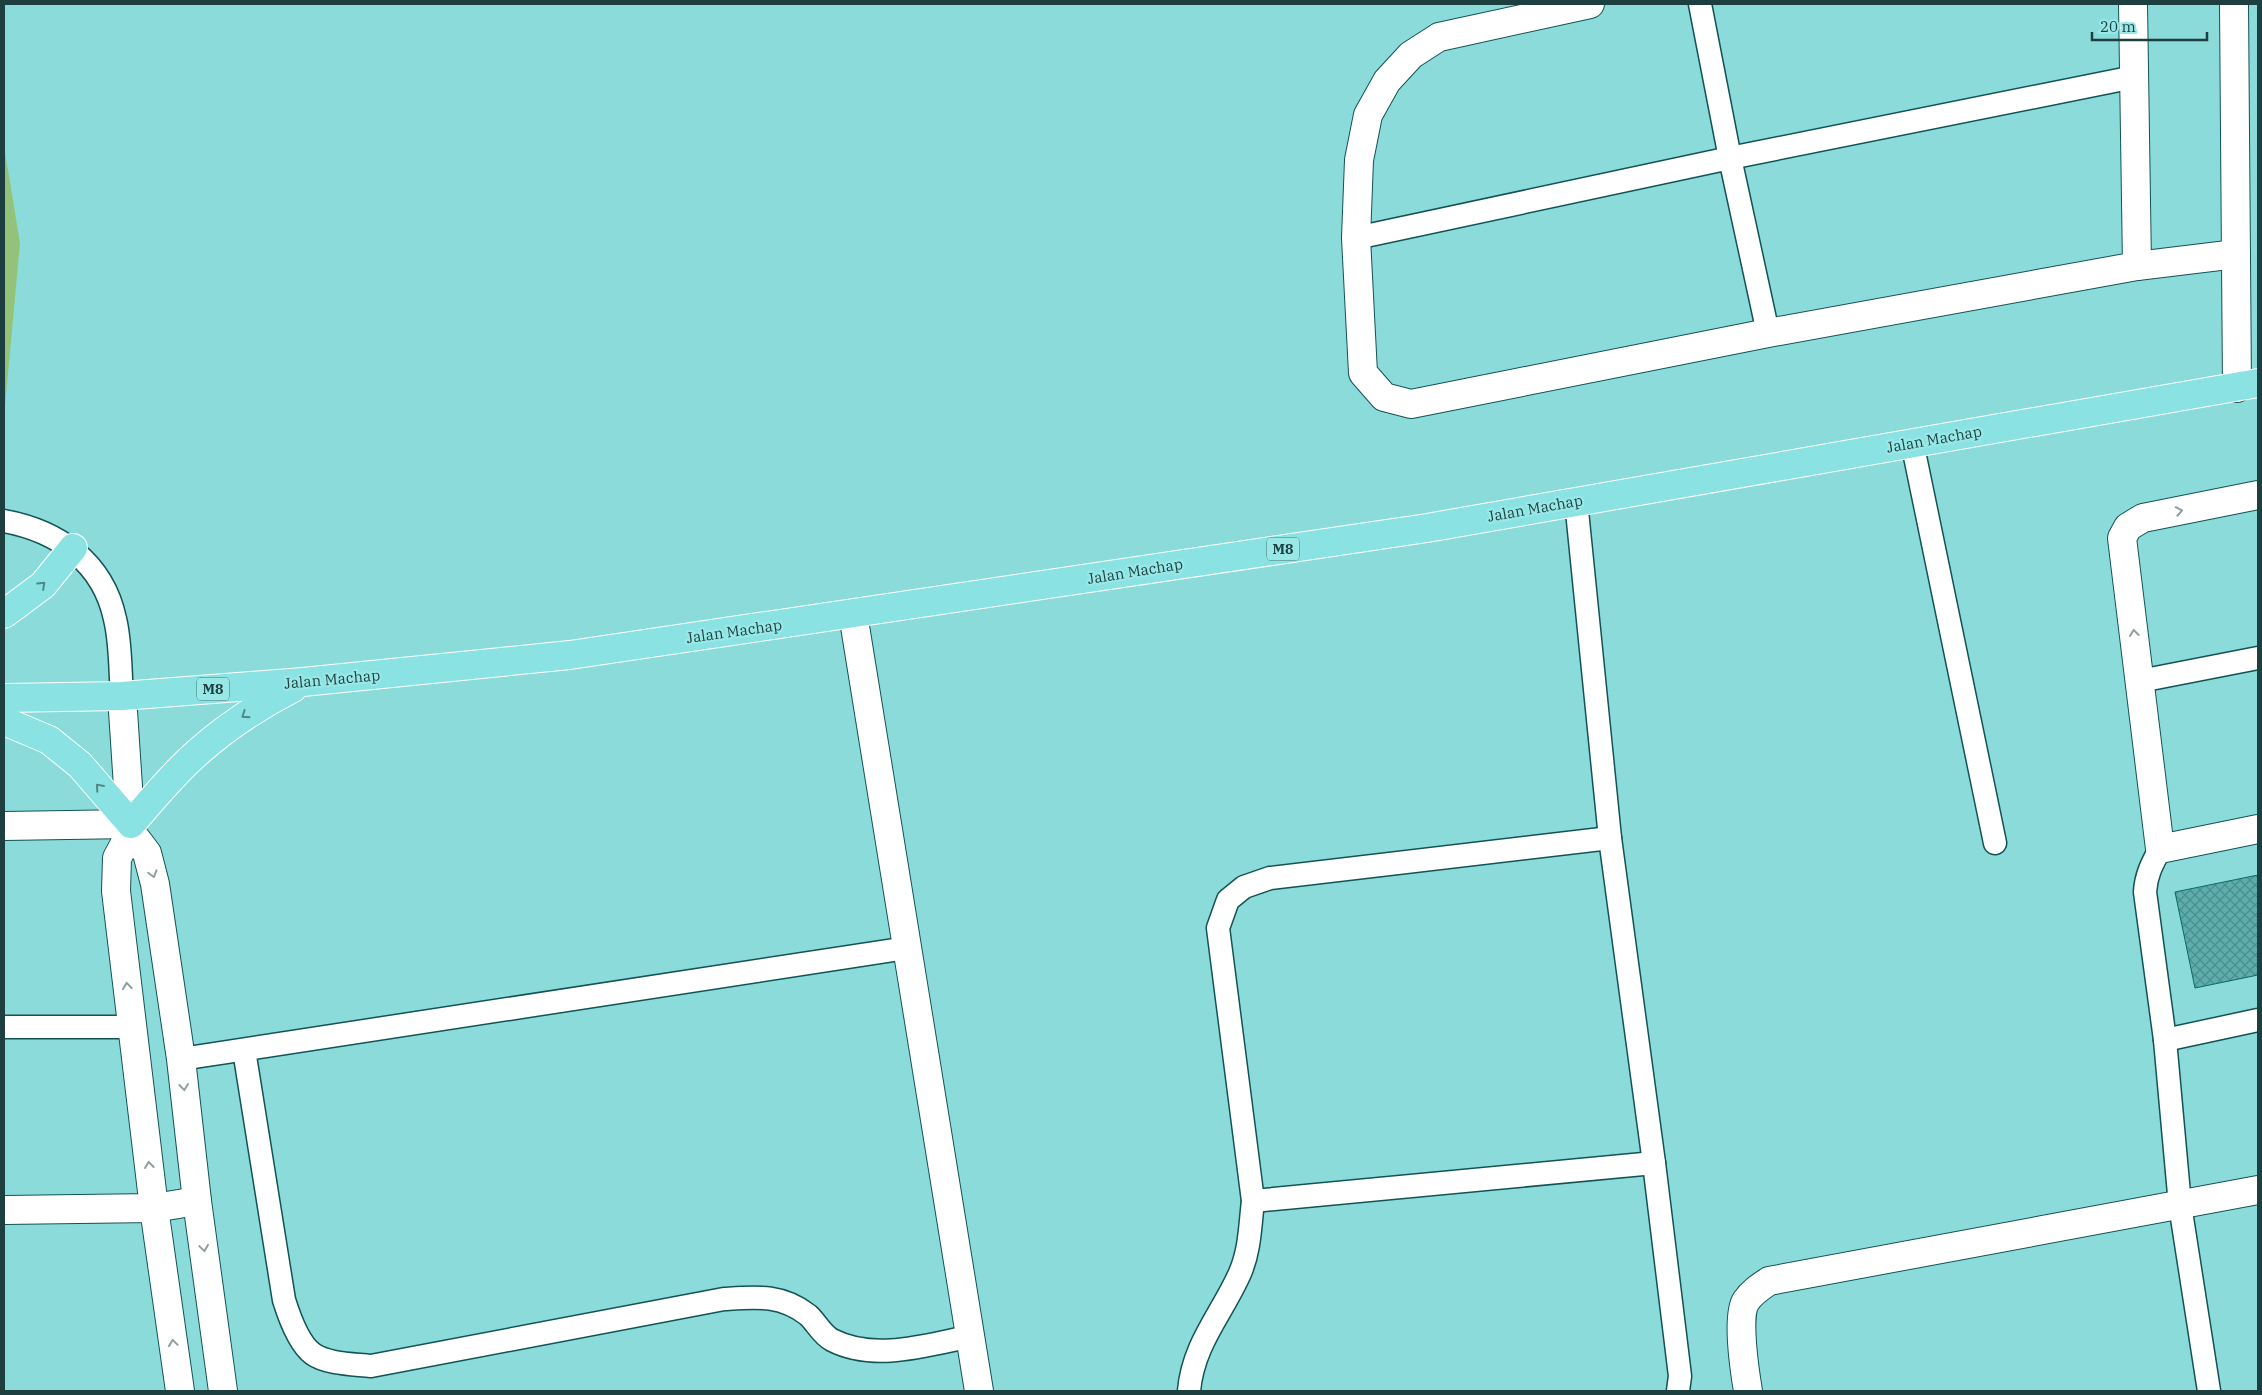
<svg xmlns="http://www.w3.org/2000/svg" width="2262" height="1395" font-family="'IBM Plex Serif',serif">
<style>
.pitch{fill:#93c379}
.building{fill:url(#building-cross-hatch);stroke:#096969}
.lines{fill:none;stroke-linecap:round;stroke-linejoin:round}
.service-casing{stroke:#125354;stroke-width:25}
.minor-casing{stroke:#125354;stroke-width:30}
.primary-casing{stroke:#fff;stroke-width:30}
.service{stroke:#fff;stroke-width:22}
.minor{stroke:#fff;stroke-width:28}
.primary{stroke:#8be2e2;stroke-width:28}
.oneway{stroke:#8e9f9f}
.oneway2{stroke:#4e8888}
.labels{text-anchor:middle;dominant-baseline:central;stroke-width:4.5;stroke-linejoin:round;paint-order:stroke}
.shield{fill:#98e8e8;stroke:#427272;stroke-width:1}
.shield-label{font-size:14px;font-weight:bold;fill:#1d3f3f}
.street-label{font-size:15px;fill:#1d3f3f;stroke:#98e8e8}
</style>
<defs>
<pattern id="building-cross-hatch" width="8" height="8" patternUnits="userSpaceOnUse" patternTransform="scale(1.25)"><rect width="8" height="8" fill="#5dadac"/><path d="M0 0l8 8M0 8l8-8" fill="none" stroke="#4c8e8d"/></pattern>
</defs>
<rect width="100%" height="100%" fill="#8cdbdb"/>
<polygon class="pitch" points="4,146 20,243 4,417"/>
<polygon class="building" points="2258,875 2258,975 2195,988 2175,892"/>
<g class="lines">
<defs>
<g id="service">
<polyline points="1700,4 1730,158 1768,333"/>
<polyline points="1356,238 1730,158 2134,77"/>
<polyline points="1912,442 1995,843"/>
<polyline points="1576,501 1610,838 1654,1163 1680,1376 1678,1391"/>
<path d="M4,521C58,531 103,562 115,619C121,643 120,671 122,696"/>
<polyline points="2140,681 2258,658"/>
<polyline points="1610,838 1270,878 1244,887 1228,900 1218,928 1253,1201 1654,1163"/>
<path d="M2160,849C2152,864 2146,875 2145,892L2165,1040L2180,1205L2209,1391"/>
<polyline points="4,1027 131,1027"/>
<polyline points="2165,1040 2258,1020"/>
<path d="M244,1050L284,1300C289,1316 299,1344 313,1354C327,1364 354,1364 371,1366L724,1299C756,1297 781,1294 808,1315C816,1322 822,1335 832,1340C875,1362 927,1345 972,1336"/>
<polyline points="181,1059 907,948"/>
<path d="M1189,1391C1193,1344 1222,1314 1240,1273C1250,1250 1250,1226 1253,1201"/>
</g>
<g id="minor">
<polyline points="1590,4 1439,37 1411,55 1387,81 1368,115 1359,160 1356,238 1363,373 1384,397 1411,404 1768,333 2137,266 2236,254"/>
<polyline points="2133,4 2137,266"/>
<polyline points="2234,4 2237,388"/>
<polyline points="2258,495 2143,518 2128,527 2122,538 2160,849 2258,829"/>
<polyline points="853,614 979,1391"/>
<polyline points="122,696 131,832 117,858 116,891 154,1208 180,1391"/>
<polyline points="4,826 131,824"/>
<polyline points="131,832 147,853 155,884 181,1059 197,1201 223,1391"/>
<polyline points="4,1210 154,1208 197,1201"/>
<path d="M1748,1391C1745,1373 1736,1316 1746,1301C1752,1292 1760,1287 1769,1281L2258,1190"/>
</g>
<g id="primary">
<polyline points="4,614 43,585 73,548"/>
<polyline points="4,698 122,696 303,682 570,655 1427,528 2258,383"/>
<path d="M4,721L49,740L80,765L131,824C152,800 173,774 197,753C226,727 258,706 293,688"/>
</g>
</defs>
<use href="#service" class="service-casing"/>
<use href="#minor" class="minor-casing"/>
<use href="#primary" class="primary-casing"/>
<use href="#service" class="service"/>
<use href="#minor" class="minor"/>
<use href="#primary" class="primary"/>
</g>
<defs><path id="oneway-chevron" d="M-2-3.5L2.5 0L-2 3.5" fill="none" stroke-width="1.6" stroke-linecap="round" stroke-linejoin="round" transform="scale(1.25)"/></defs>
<g class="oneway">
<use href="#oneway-chevron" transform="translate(2179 511) rotate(-11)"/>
<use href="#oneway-chevron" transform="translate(2134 633) rotate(-97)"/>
<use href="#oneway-chevron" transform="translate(153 874) rotate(74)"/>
<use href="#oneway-chevron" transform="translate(127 986) rotate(-96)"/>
<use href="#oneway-chevron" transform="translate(184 1087) rotate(83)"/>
<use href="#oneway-chevron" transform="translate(149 1165) rotate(-97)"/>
<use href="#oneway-chevron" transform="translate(204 1248) rotate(82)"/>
<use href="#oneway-chevron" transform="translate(173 1343) rotate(-98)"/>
</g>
<g class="oneway2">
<use href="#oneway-chevron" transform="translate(42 585) rotate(-43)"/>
<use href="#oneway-chevron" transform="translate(245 715) rotate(146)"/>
<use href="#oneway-chevron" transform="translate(99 787) rotate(-131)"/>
</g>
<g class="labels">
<g class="shield">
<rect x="1267" y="537.5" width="32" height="23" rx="4"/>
<rect x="197" y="677.5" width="32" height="23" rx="4"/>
</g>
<g class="shield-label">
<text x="1283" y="549">M8</text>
<text x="213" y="689">M8</text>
</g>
<g class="street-label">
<text transform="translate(1934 439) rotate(-10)">Jalan Machap</text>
<text transform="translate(1535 508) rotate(-10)">Jalan Machap</text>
<text transform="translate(1135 571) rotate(-9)">Jalan Machap</text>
<text transform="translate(734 631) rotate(-8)">Jalan Machap</text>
<text transform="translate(332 679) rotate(-5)">Jalan Machap</text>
</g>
</g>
<rect width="2262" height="1395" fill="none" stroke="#1d3f3f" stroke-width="10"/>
<path d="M2092 32v8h115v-8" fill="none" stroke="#1d3f3f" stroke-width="2.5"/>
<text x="2100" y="32" font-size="15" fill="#1d3f3f" stroke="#98e8e8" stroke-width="4" paint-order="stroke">20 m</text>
</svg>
